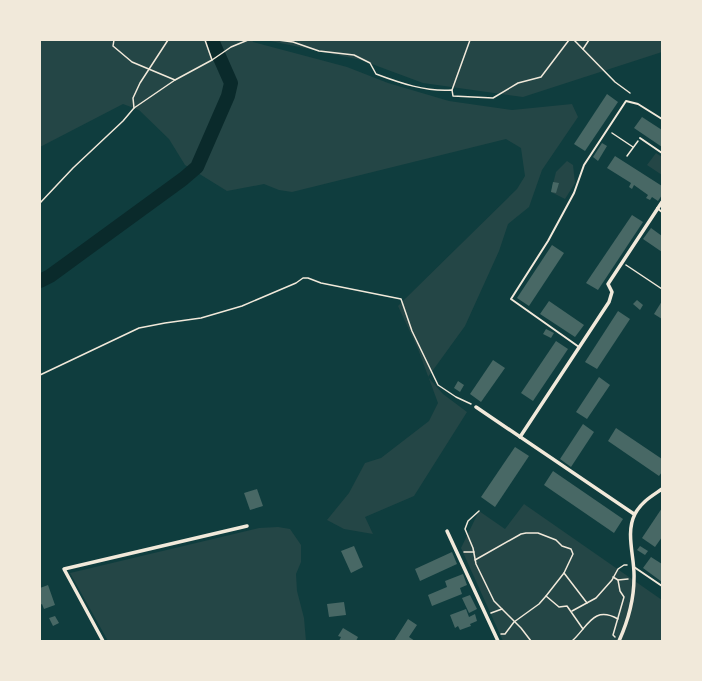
<svg xmlns="http://www.w3.org/2000/svg" width="702" height="681" font-family="'IBM Plex Sans',sans-serif">
<style>
.green{fill:#244646}
.lines{fill:none;stroke-linecap:round;stroke-linejoin:round}
.river{stroke:#0a2a2b;stroke-width:14}
.building{fill:#486865}
.path{stroke:#f1e9da;stroke-width:1.5}
.service{stroke:#f1e9da;stroke-width:2}
.minor{stroke:#f1e9da;stroke-width:3.5}
</style>
<rect width="100%" height="100%" fill="#0f3d3e"/>
<g class="green">
<polygon points="40,40 252,40 253,42 347,67 388,83 449,101 512,110 572,104 578,117 542,170 529,207 508,224 499,251 465,326 428,377 443,394 467,412 414,496 365,517 373,534 344,529 327,520 349,493 365,463 381,458 429,421 438,403 418,349 398,306 405,299 517,189 525,176 521,148 506,139 292,192 279,190 264,184 227,191 185,165 169,139 139,110 123,104 40,147"/>
<polygon points="266,40 662,40 662,52 523,97 423,83 361,60"/>
<polygon points="656,153 662,157 662,175 647,165"/>
<polygon points="567,161 573,165 575,183 565,199 551,192 556,172"/>
<polygon points="524,504 662,600 662,641 503,641 461,548 479,511 505,529"/>
<polygon points="278,527 290,529 301,545 301,562 296,574 297,591 304,618 306,641 108,641 70,573 259,528"/>
</g>
<g class="lines">
<polyline class="river" points="40,281 50,276 183,179 197,167 228,96 231,83 212,40"/>
</g>
<g class="building">
<polygon points="607,94 618,102 585,151 574,144"/>
<polygon points="642,117 662,130 662,147 634,128"/>
<polygon points="602,143 607,146 598,161 593,157"/>
<polygon points="615,156 662,186 662,195 658,201 652,197 650,200 646,198 648,195 634,185 632,189 629,187 631,183 607,168"/>
<polygon points="553,182 559,183 556,193 551,192"/>
<polygon points="632,215 643,222 598,290 586,283"/>
<polygon points="651,228 662,236 662,252 643,239"/>
<polygon points="552,245 564,253 529,306 517,298"/>
<polygon points="637,300 643,305 640,310 633,304"/>
<polygon points="549,301 584,325 575,337 540,314"/>
<polygon points="662,301 662,319 654,314"/>
<polygon points="618,311 630,319 597,369 585,362"/>
<polygon points="546,329 554,333 551,338 543,334"/>
<polygon points="556,341 568,349 533,401 521,393"/>
<polygon points="493,360 505,368 481,402 470,394"/>
<polygon points="599,377 610,385 587,419 576,412"/>
<polygon points="458,381 464,385 460,392 454,388"/>
<polygon points="583,424 594,432 571,467 560,459"/>
<polygon points="616,428 662,459 662,472 659,476 608,441"/>
<polygon points="515,447 529,456 495,507 481,497"/>
<polygon points="553,471 623,519 614,533 544,485"/>
<polygon points="257,489 263,506 250,510 244,493"/>
<polygon points="662,508 662,537 655,547 642,538"/>
<polygon points="354,546 363,567 351,573 341,551"/>
<polygon points="640,546 648,551 645,555 637,550"/>
<polygon points="452,552 457,564 420,581 415,569"/>
<polygon points="651,557 662,564 662,582 643,568"/>
<polygon points="463,574 467,585 460,588 462,594 432,606 428,595 447,587 445,581"/>
<polygon points="48,585 55,605 44,609 42,604 40,605 40,588"/>
<polygon points="470,595 477,609 469,613 462,598"/>
<polygon points="344,602 346,615 329,617 327,604"/>
<polygon points="466,609 469,617 475,614 477,621 470,624 471,626 460,630 458,626 455,628 450,615"/>
<polygon points="55,616 59,623 53,626 49,618"/>
<polygon points="408,619 417,625 409,637 415,641 394,641"/>
<polygon points="343,628 358,637 356,641 339,641 341,637 338,636"/>
</g>
<g class="lines">
<g class="path">
<polyline points="114,40 113,46 132,62 175,80 212,60 231,47 248,40"/>
<polyline points="205,40 212,60"/>
<path d="M278,40L293,42L319,51L354,55L370,63L376,74C400,83 426,92 452,90L453,96L493,98L518,83L541,77L569,40"/>
<polyline points="574,40 615,82 630,93"/>
<polyline points="583,49 589,40"/>
<polyline points="452,90 470,40"/>
<polyline points="134,108 133,98 140,83 168,40"/>
<polyline points="612,133 633,147"/>
<polyline points="627,156 638,141"/>
<polyline points="40,203 73,168 123,121 134,108 175,80"/>
<polyline points="626,265 662,289"/>
<polyline points="40,375 139,328 165,323 201,318 242,306 296,283 303,278 308,278 321,283 401,299 412,331 438,385 456,397 471,404"/>
<polyline points="479,511 468,521 465,529 473,548 476,564 494,601 521,628 531,641"/>
<polyline points="464,552 474,552"/>
<polyline points="475,560 521,534 526,533 538,533 556,540 562,546 571,549 573,554 564,573 546,596 539,604 514,622 505,634 501,634"/>
<polyline points="564,573 587,603"/>
<polyline points="613,577 618,580 620,591 624,597 613,635 615,637"/>
<polyline points="618,580 628,579"/>
<polyline points="546,596 559,607 567,606 583,629"/>
<polyline points="572,611 596,598 612,580 618,569 624,565 627,565"/>
<polyline points="491,613 502,609"/>
<path d="M572,641C588,627 593,605 618,619"/>
</g>
<g class="service">
<polyline points="640,138 662,153"/>
<polyline points="657,208 662,212"/>
<polyline points="579,347 511,299 548,241 574,193 584,165 626,101 638,104 662,119"/>
<polyline points="634,567 662,586"/>
</g>
<g class="minor">
<polyline points="476,407 634,514"/>
<polyline points="520,437 609,302 612,292 608,284 662,202"/>
<polyline points="447,531 498,641"/>
<polyline points="103,641 64,569 247,526"/>
<path d="M619,641C628,621 634,600 634,578C635,558 625,533 635,514C641,502 652,496 662,489"/>
</g>
</g>
<rect width="702" height="681" fill="none" stroke="#f1e9da" stroke-width="82"/>
</svg>
